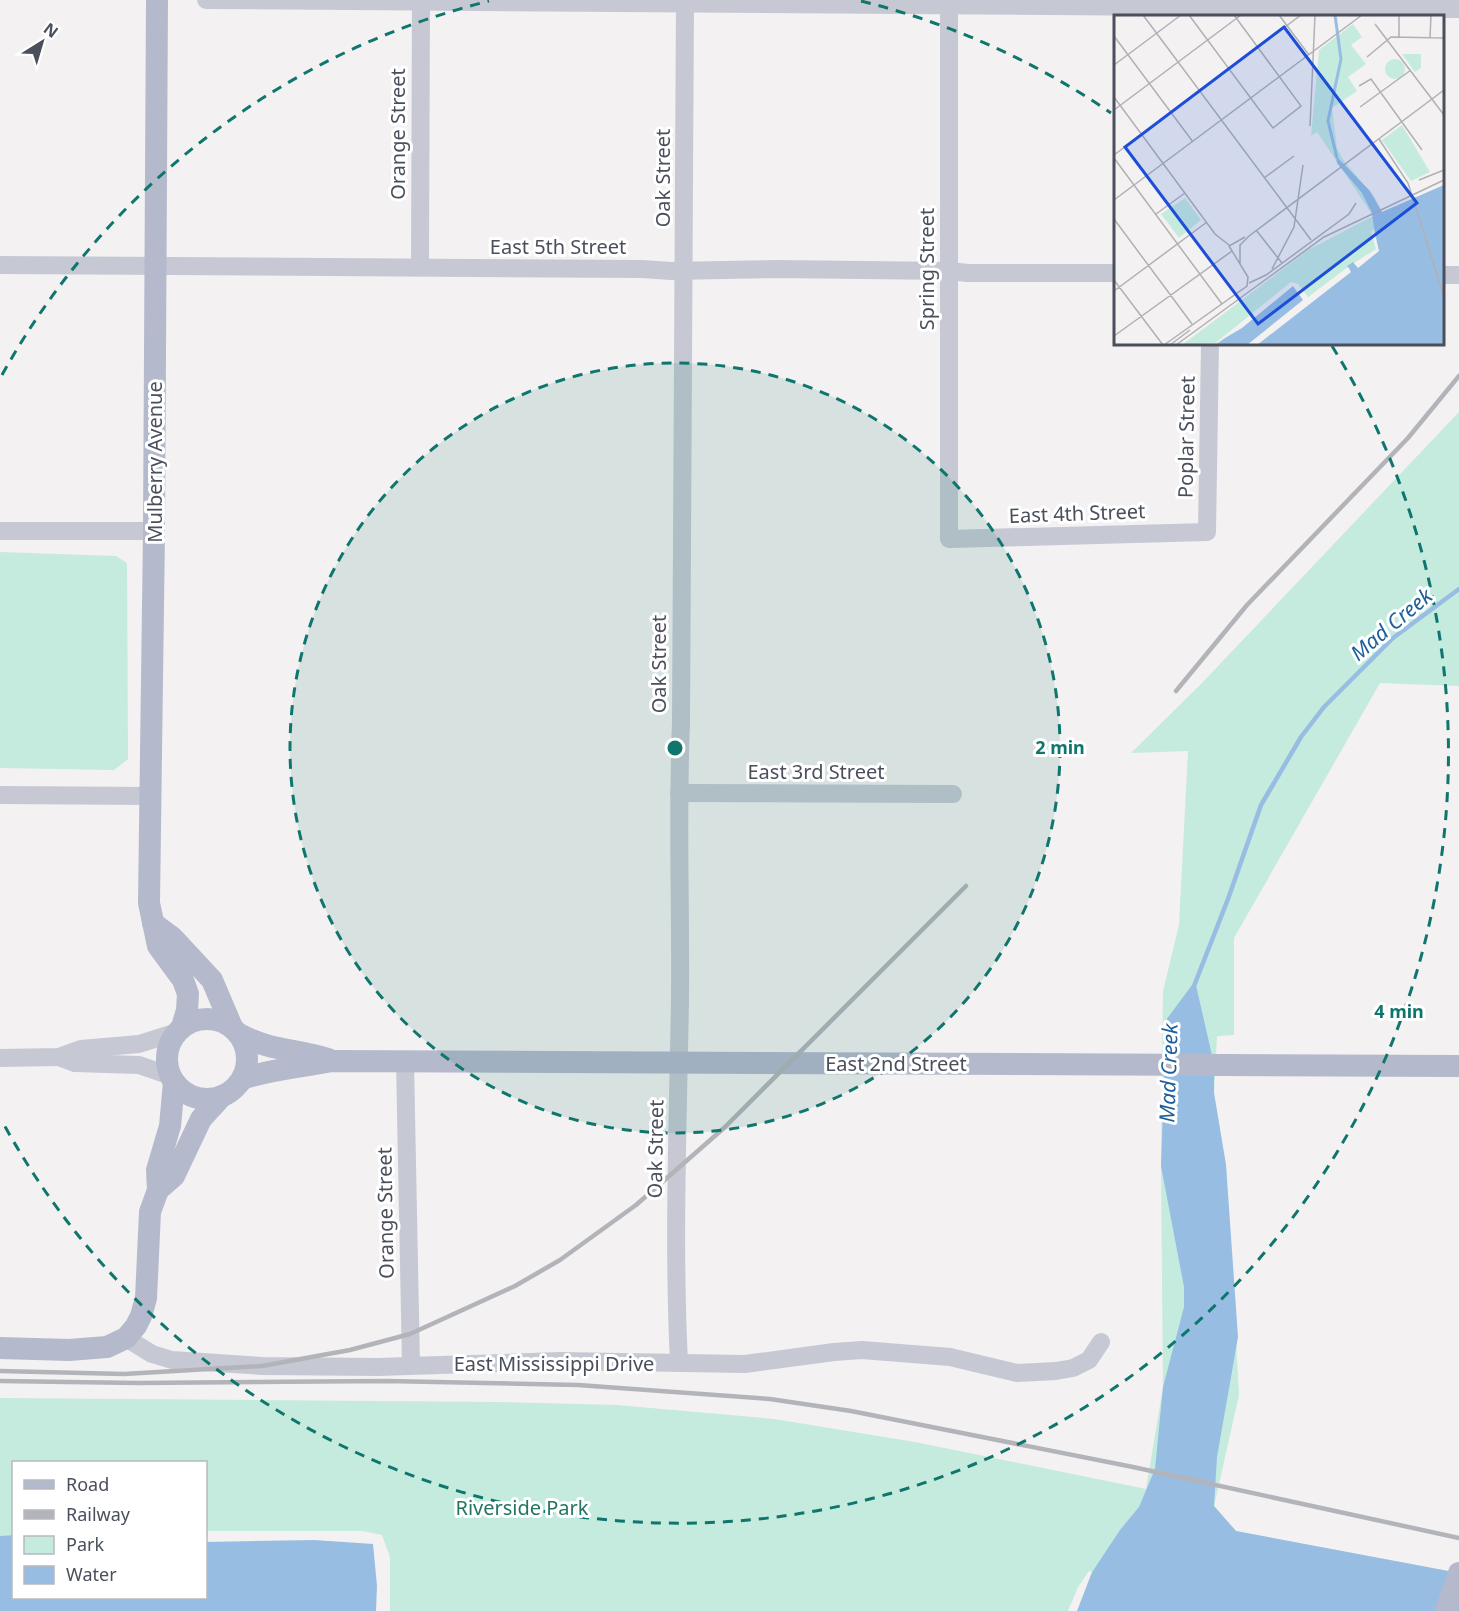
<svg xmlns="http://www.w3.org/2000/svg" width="1459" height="1611" font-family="'Noto Sans',sans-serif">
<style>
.green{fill:#c5eade}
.water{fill:#97bee2}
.pier{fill:#f3f1f1}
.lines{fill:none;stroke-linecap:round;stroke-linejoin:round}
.stream{stroke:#97bee2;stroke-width:4.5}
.minor{stroke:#c6c9d3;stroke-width:18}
.major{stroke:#b4b9cc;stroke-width:22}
.rail{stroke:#b3b4ba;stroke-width:4.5}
.ring{fill:none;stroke:#0f766e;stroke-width:3;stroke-dasharray:10 8}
.labels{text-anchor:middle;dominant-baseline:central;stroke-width:6;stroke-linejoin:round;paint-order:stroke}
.street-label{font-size:20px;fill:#4b4f5c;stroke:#fff}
.park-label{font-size:20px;fill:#237562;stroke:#fff}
.water-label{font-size:21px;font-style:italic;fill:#1e5f9b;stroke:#fff}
.inset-river{fill:none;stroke:#97bee2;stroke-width:3}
.inset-road{fill:none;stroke:#b0b0b5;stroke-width:1.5}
.view{fill:#1d4ed8;fill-opacity:0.15;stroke:#1d4ed8;stroke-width:3}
.inset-edge{fill:none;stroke:#4b4f5c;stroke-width:3}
.centre{fill:#0f766e;stroke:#fff;stroke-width:3}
.ring-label{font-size:18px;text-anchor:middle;font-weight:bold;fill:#0f766e;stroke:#fff;stroke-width:6;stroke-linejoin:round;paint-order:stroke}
</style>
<rect width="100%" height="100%" fill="#f3f1f1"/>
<g class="green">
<polygon points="1459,412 1459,686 1380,683 1234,938 1234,1035 1217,1036 1214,1093 1226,1165 1239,1395 1214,1506 1236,1531 1459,1573 1459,1611 387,1611 206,1534 206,1462 14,1462 13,1535 0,1536 0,1398 499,1402 617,1405 774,1419 915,1442 1146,1489 1163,1387 1161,1166 1163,991 1179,925 1188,751 1131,753 1201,684"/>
<polygon points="0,552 116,556 127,563 128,759 114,770 0,768"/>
</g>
<g class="water">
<polygon points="1195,981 1214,1064 1214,1093 1226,1165 1238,1337 1217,1457 1214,1506 1236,1531 1459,1573 1459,1611 1071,1611 1081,1589 1120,1530 1139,1507 1155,1469 1163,1387 1184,1307 1184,1287 1161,1166 1166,1020"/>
<polygon points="206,1534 381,1538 387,1611 0,1611 0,1536 13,1535 14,1598 206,1598"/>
</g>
<g class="pier">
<polygon points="206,1531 363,1531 382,1535 390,1557 390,1611 376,1611 377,1586 373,1544 314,1540 206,1542"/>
<polygon points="1089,1571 1092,1572 1077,1611 1068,1611 1078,1587"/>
</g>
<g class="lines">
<polyline class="stream" points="1194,986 1228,899 1261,805 1301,737 1324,707 1393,638 1459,589"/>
<g class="minor">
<polyline points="206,0 1459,9"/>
<polyline points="949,0 949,539 1207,532 1210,344"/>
<polyline points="0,265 642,269 671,271 777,269 949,271 968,273 1116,273"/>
<polyline points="420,267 421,0"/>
<polyline points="1442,275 1459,275"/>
<polyline points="0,531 154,531"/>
<polyline points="679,793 953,794"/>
<polyline points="0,795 151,796"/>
<polyline points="59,1057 75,1063 139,1065 171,1076"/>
<polyline points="0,1058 59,1057 81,1049 139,1044 177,1032"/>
<polyline points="405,1061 411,1365"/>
<polyline points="126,1338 152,1354 172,1360 262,1366 378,1367 560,1361 745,1364 834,1352 862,1350 950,1357 1017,1373 1056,1371 1073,1368 1089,1360 1101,1342"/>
<path d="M679,1363C673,1242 678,1121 680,1000C681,908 677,815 681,723L685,0"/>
</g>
<g class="major">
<polyline points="157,0 154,531 149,903 158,946 183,980 188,994 187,1010 182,1027"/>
<polyline points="153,923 172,937 212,980 232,1027"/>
<circle cx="207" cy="1059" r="40"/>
<path d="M239,1034C270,1051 296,1049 328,1059"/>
<path d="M242,1079C271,1069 302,1067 332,1061L1459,1066"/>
<polyline points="158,1190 174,1176 201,1119 222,1096"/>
<polyline points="0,1348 69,1350 107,1347 126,1338 136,1326 141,1316 146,1298 150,1212 158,1190 157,1170 170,1126 174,1082"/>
<polyline points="1446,1611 1459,1573"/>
</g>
<g class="rail">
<polyline points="1176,691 1247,605 1408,438 1459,376"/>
<polyline points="0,1371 124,1374 262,1366 350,1350 410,1334 515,1286 560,1260 636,1205 724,1128 966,886"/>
<polyline points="0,1381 138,1383 387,1381 578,1385 770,1399 851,1411 1133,1467 1459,1538"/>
</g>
</g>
<circle cx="675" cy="748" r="385" fill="#0f766e" fill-opacity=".12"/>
<g class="ring">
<circle cx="675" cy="748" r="385"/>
<path d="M2 375A770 770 0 0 1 489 1M861 1A770 770 0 0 1 1111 113M1332 346A770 770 0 1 1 2 1121"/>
</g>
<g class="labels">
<g class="street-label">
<text transform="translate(397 134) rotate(-90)">Orange Street</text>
<text transform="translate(662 178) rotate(-90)">Oak Street</text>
<text x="558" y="246">East 5th Street</text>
<text transform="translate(926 269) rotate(-90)">Spring Street</text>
<text transform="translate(1186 437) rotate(-89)">Poplar Street</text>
<text transform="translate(154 462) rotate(-90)">Mulberry Avenue</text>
<text transform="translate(1077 513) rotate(-2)">East 4th Street</text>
<text transform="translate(658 664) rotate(-90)">Oak Street</text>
<text x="816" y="771">East 3rd Street</text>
<text x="896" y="1063">East 2nd Street</text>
<text transform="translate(655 1149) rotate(-89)">Oak Street</text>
<text transform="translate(385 1213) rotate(-91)">Orange Street</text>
<text x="554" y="1363">East Mississippi Drive</text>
</g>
<g class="park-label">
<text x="522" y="1507">Riverside Park</text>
</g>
<g class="water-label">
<text transform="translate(1391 624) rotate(-40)">Mad Creek</text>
<text transform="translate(1168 1073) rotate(-88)">Mad Creek</text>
</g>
</g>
<g transform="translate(1114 15)">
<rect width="330" height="330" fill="#f3f1f1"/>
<path d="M239,9L248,22L237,30L252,49L234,62L243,76L218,93L223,133L230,146L261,183L268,197L330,170L263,235L194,285L102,330H68L194,235L259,201L203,117L197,121L205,35ZM288,39H307V53L301,57ZM271 54a10 10 0 1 1 20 0a10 10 0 1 1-20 0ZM288,110L316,157L297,166L268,125ZM71,183L87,205L65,223L47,199Z" fill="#c5eade"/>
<path d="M222,141L256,176L268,197L330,170V330H102L179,269L191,284L236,255L233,251L239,247L242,251L263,235L258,198L248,178L223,148Z" fill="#97bee2"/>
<path d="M260,214L265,236L244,253L240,248L262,234L257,217ZM234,252L237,257L143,330H133L189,285L179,271L128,313L99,330L177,267L184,269L194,282Z" fill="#f3f1f1"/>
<path class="inset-river" d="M221,0L227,44L214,106L223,143"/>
<path class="inset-road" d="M29,0L197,225M75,0L159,113L187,91L120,0M165,0L195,40M261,9L330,100M0,21L79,127M285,22V0M316,23L317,0M253,42L277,22L330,23M0,50L67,0M245,71L257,64L308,135M0,82L101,219L115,230M246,92L297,55M0,95L127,0M196,111L201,0M265,124L294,168L330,282M0,140L187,0M0,143L108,289M150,163L180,141M305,165L330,155M0,185L248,0M42,199L71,178M0,204L78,309M142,215L168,248M126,250V230L135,221L330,75M158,254L180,212L189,150M0,265L49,330M135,268L152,260L235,199L242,188M0,276L93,207M0,321L118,236M50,330L133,271L134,262L115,231L131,222M56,330L76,315M62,330L210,222L330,165"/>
<path class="view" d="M170,12L303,188L144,309L11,132Z"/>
<rect width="330" height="330" class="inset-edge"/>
</g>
<circle cx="675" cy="748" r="9" class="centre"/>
<g class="ring-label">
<text x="1060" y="754">2 min</text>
<text x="1399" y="1018">4 min</text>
</g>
<rect x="12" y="1461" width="195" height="138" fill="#ffffff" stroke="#b7b9be" stroke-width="1.5"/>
<rect x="24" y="1480" width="30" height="9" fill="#b4b9cc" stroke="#b7b9be" stroke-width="1.5"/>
<text x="66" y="1491" font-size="18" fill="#4b4f5c">Road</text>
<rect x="24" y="1510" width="30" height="9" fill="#b3b4ba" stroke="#b7b9be" stroke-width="1.5"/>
<text x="66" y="1521" font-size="18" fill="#4b4f5c">Railway</text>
<rect x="24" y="1536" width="30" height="18" fill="#c5eade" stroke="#b7b9be" stroke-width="1.5"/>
<text x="66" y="1551" font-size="18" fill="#4b4f5c">Park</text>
<rect x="24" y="1566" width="30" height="18" fill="#97bee2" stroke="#b7b9be" stroke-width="1.5"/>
<text x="66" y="1581" font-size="18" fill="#4b4f5c">Water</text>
<g transform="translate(42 42) rotate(37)" stroke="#ffffff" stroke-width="4.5" paint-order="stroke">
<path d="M0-4.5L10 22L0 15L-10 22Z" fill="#4b4f5c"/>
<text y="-9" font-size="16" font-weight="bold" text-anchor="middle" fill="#4b4f5c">N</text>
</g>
</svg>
